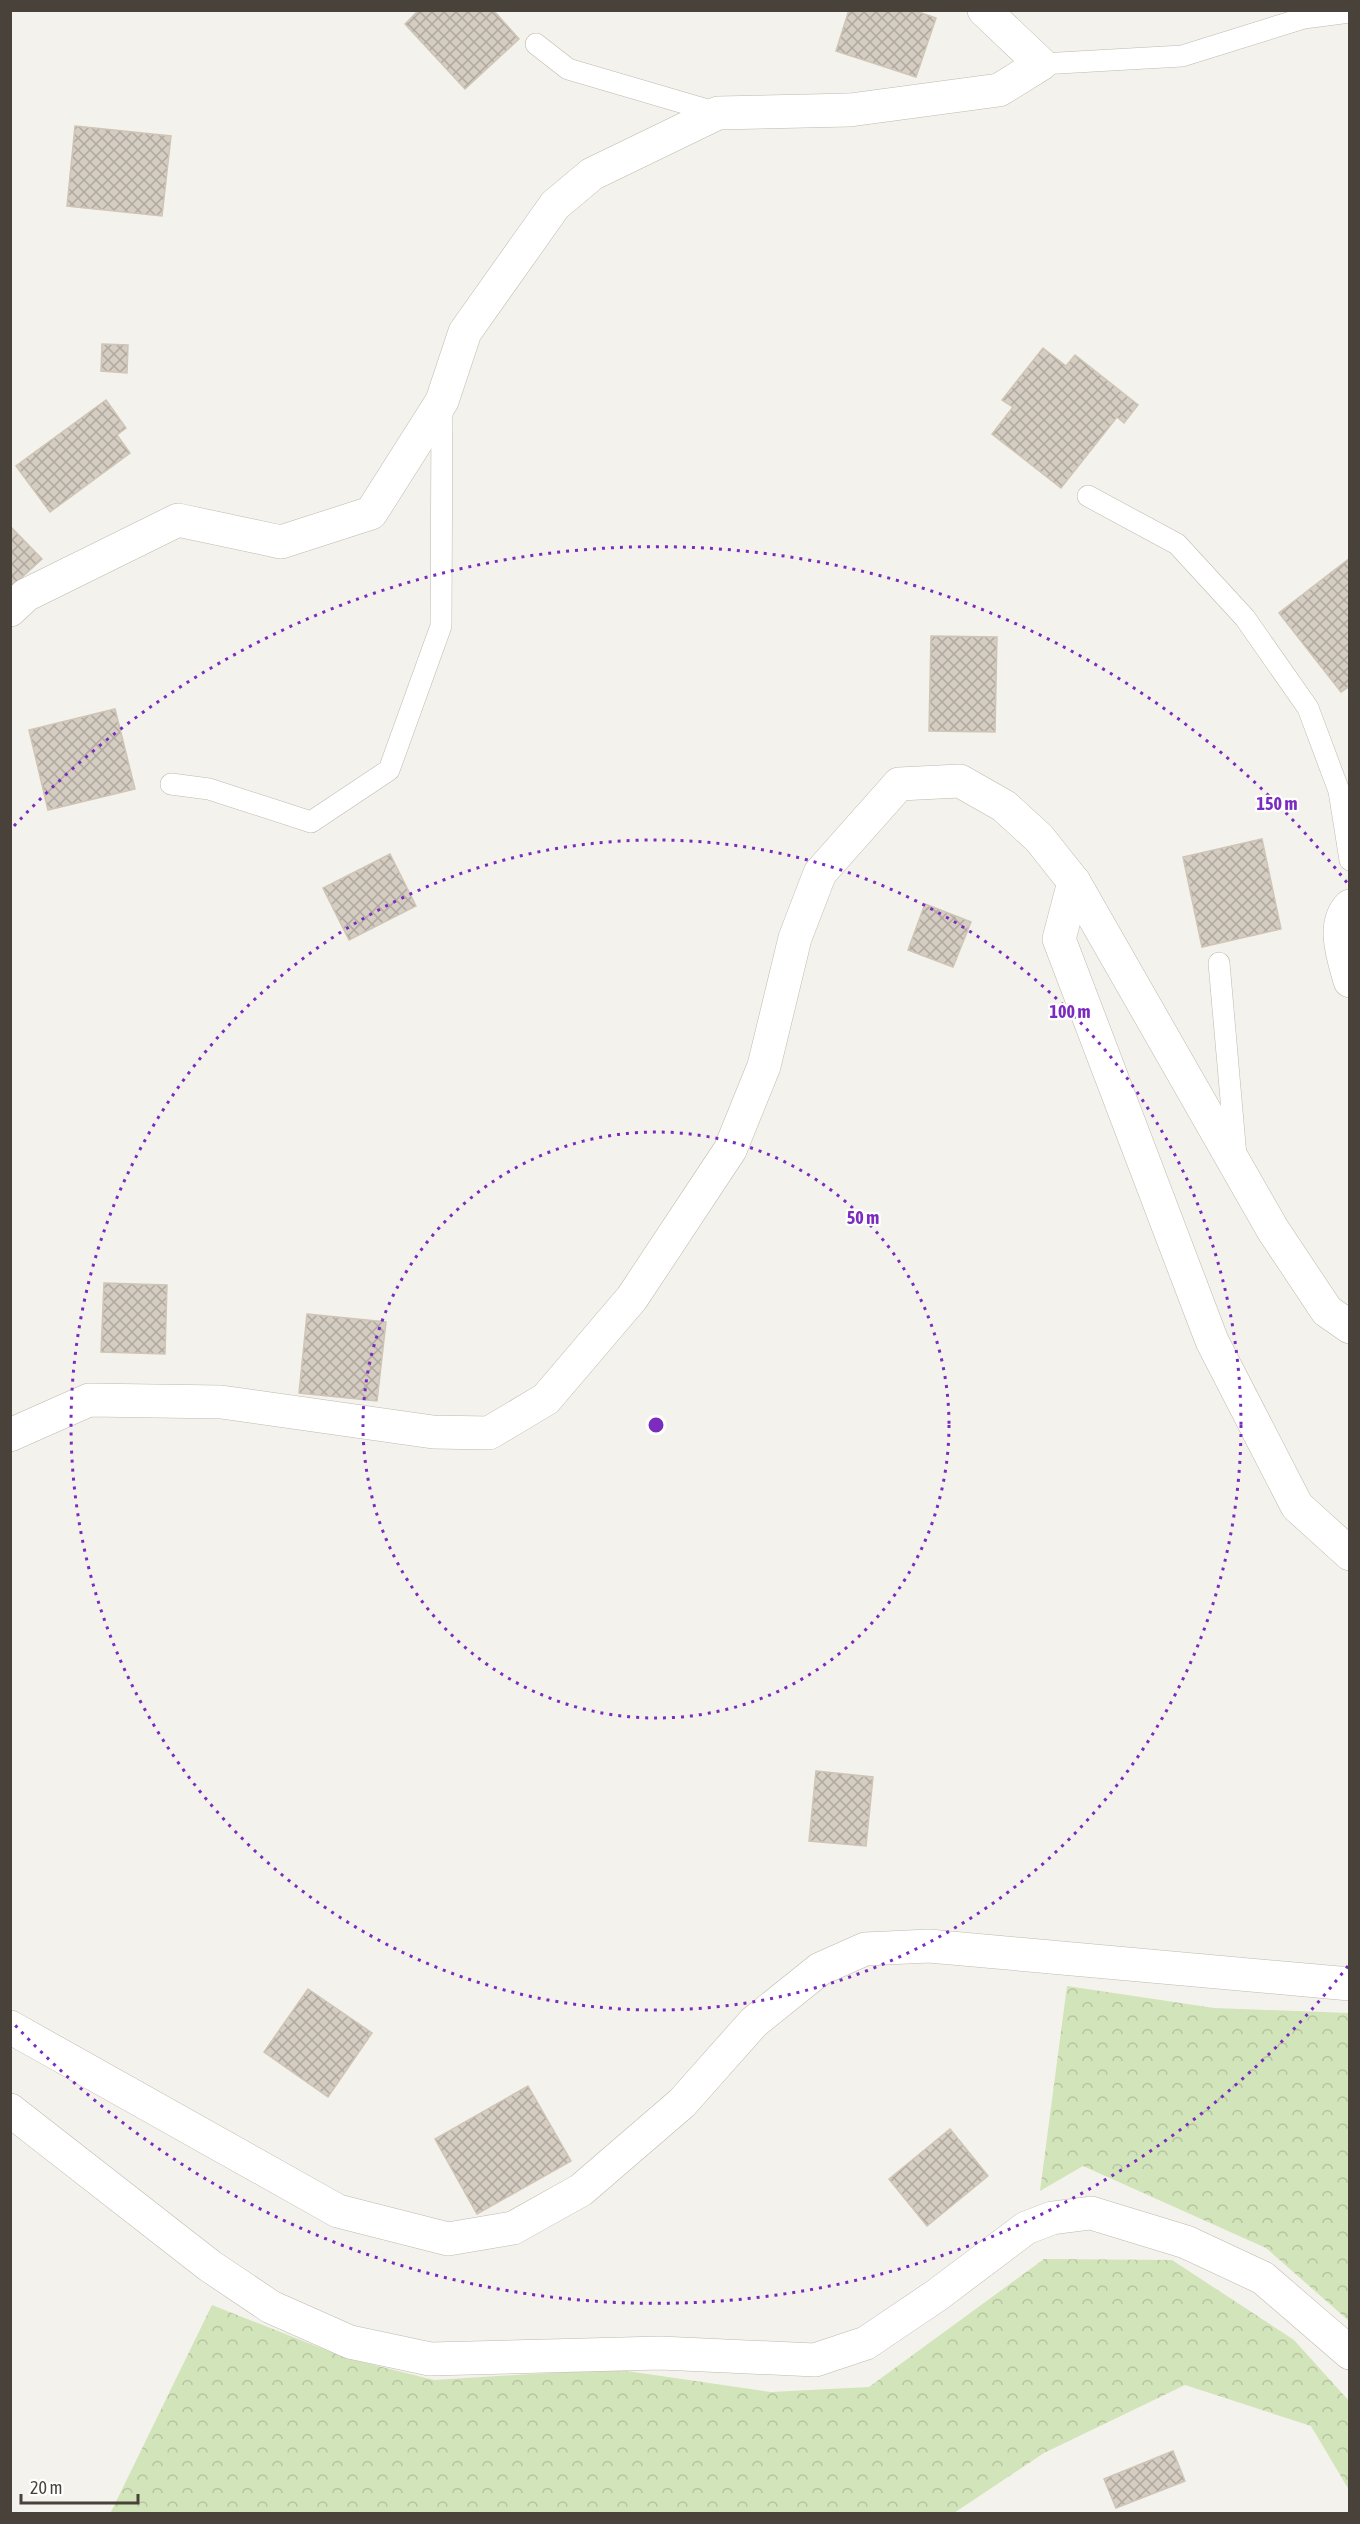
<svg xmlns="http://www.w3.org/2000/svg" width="1360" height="2524" font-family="'Asap Condensed',sans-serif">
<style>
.forest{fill:url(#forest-crowns)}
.building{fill:url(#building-cross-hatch);stroke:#cfc5b6;stroke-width:1.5}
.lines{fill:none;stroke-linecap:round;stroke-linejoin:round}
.service-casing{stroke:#bfb9af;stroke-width:22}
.minor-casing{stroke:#bfb9af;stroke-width:34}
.tertiary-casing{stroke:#bfb9af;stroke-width:34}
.service{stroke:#fff;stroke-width:21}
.minor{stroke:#fff;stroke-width:33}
.tertiary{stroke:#fff;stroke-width:33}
.ring{fill:none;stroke:#7b2cbf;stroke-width:3;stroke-dasharray:3 6}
.centre{fill:#7b2cbf;stroke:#fff;stroke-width:3}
.ring-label{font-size:18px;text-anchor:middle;font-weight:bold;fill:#7b2cbf;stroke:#fff;stroke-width:4.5;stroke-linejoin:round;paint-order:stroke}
</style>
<defs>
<pattern id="forest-crowns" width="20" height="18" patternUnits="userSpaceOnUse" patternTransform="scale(1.5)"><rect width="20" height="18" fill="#d2e4b9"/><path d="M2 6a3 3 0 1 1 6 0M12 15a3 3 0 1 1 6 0" fill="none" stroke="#b6c5a0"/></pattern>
<pattern id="building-cross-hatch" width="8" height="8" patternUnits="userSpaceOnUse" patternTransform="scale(1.5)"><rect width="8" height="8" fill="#d5cdc2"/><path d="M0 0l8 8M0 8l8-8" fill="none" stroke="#afa89f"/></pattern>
</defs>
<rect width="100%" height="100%" fill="#f4f2ec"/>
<g class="forest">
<polygon points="1067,1986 1214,2008 1349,2013 1349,2321 1266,2248 1083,2166 1040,2191"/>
<polygon points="1044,2259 1172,2260 1294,2340 1349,2401 1349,2490 1311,2426 1185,2385 1044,2453 954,2513 110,2514 212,2305 346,2358 434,2380 613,2369 771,2392 869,2387"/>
</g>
<g class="building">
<polygon points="419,10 493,10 519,39 465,89 405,24"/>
<polygon points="849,10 913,10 936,18 916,77 836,51"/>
<polygon points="75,126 171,136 162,216 67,206"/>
<polygon points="102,344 128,345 127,373 101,371"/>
<polygon points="1043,348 1066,366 1075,355 1138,405 1124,423 1117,417 1061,488 992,434 1013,407 1002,400"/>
<polygon points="106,400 126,428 117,435 130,453 50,512 16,466"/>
<polygon points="10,526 42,559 10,588"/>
<polygon points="1350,558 1350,686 1341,692 1279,613"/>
<polygon points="931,636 997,637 995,732 929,731"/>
<polygon points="115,709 135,789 48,810 29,730"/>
<polygon points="1262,839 1281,929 1202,947 1183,857"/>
<polygon points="390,854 416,906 349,940 323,888"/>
<polygon points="925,904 971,922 953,967 908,950"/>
<polygon points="104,1283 167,1285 165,1354 101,1352"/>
<polygon points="307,1314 386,1322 377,1401 299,1393"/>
<polygon points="816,1771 873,1777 866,1846 809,1841"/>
<polygon points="308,1989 372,2033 328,2097 264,2052"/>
<polygon points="528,2086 571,2161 477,2214 435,2139"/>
<polygon points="950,2129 988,2176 927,2226 889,2179"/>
<polygon points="1173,2451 1185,2481 1116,2508 1104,2479"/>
</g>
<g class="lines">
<defs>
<g id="service">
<polyline points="536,44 568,69 718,113"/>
<polyline points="1041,64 1182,56 1304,18 1350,12"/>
<polyline points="1088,496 1177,544 1245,618 1308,708 1339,791 1350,860"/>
<polyline points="171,784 209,789 311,822 389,770 441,626 442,405"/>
<polyline points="1219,963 1236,1156"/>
</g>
<g id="minor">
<polyline points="10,610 26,595 178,520 281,542 371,513 442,401 465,332 555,205 592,174 718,113 850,110 999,90 1041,64 984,10"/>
<polyline points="1074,882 1059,939 1212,1341 1297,1506 1350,1554"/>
<path d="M1350,906C1331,925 1344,959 1350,981"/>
<polyline points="10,2027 338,2211 448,2239 513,2228 581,2190 682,2103 754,2022 820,1969 865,1949 929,1946 1350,1984"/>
<polyline points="10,2110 210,2266 271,2307 350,2342 430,2359 660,2353 815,2360 866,2343 937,2295 1026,2228 1052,2218 1091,2213 1186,2242 1263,2278 1350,2353"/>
</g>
<polyline id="tertiary" points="10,1435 89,1400 221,1402 433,1432 489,1433 546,1399 632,1298 730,1150 764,1066 795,938 820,873 899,784 960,781 1004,806 1039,838 1074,882 1273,1230 1327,1311 1350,1327"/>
</defs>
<use href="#service" class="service-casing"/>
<use href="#minor" class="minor-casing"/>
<use href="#tertiary" class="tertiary-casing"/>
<use href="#service" class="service"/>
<use href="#minor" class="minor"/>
<use href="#tertiary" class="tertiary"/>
</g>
<g class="ring">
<circle cx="656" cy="1425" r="293"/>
<circle cx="656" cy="1425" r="585"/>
<path d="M1348 1966A878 878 0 0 1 14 2024M14 826A878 878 0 0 1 1348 884"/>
</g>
<circle cx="656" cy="1425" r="9" class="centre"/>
<g class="ring-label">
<text x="1277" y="810">150 m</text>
<text x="1070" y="1018">100 m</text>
<text x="863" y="1224">50 m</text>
</g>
<rect width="1360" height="2524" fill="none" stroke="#48423a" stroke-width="24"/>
<path d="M21 2494v9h117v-9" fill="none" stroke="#48423a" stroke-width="3"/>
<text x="30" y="2494" font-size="18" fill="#48423a" stroke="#ffffff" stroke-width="4.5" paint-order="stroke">20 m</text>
</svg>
